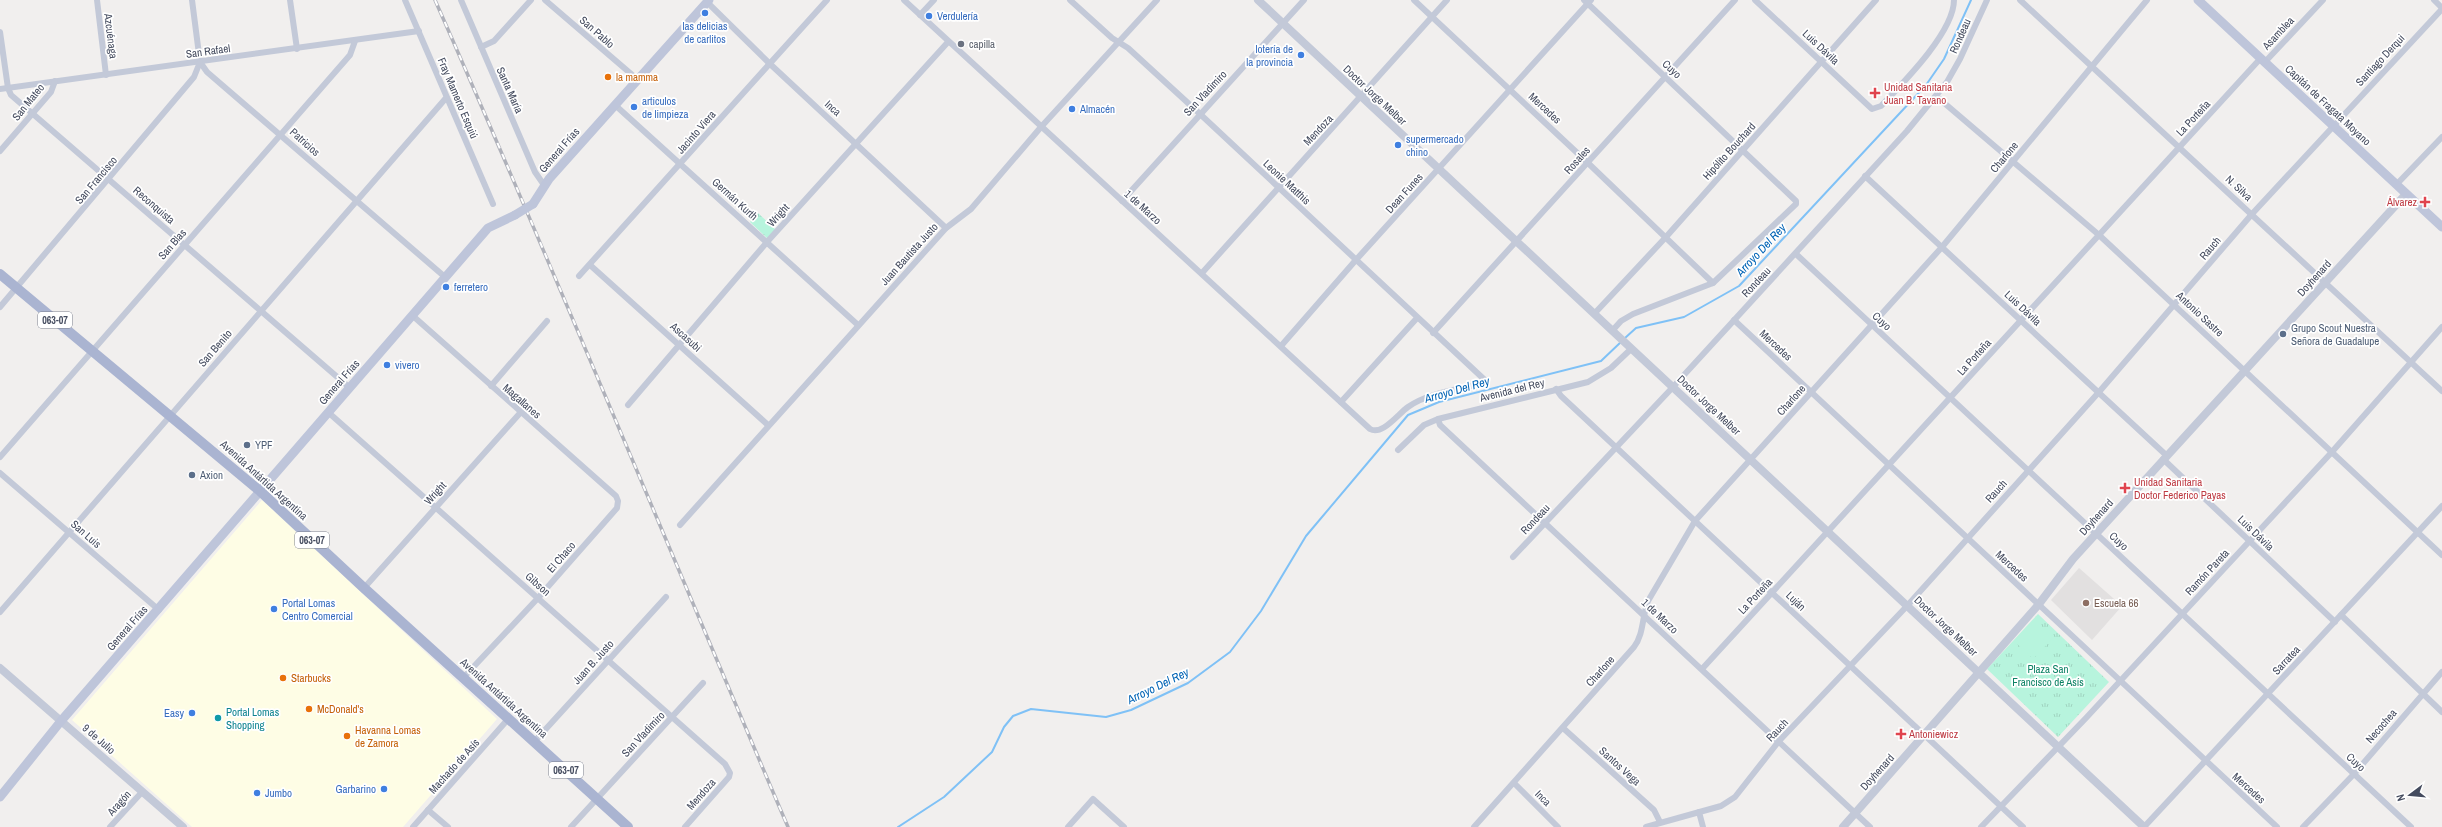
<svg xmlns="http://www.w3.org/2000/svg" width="2442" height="827" font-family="'Archivo Narrow',sans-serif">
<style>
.commercial{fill:#fefde5}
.education{fill:#e2e0e0}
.park{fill:url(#park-tufts)}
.garden{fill:#b7f4dd}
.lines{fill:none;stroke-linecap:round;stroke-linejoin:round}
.stream{stroke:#7fc1f6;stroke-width:2}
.minor{stroke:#c3c9d8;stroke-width:6}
.tertiary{stroke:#c3c9d8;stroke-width:8}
.secondary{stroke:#bec5da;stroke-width:9}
.primary{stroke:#aab4d1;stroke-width:10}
.rail-casing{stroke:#afb1ba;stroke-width:3.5}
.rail{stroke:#fff;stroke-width:2;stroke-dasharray:6;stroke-linecap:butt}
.secondary-bridge{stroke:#bec5da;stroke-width:9}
.shop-dot{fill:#3f7fe0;stroke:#fff;stroke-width:1.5}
.worship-dot{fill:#6b7280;stroke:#fff;stroke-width:1.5}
.food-dot{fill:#e8710a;stroke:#fff;stroke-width:1.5}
.health-dot{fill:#e0444e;stroke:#fff;stroke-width:1.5}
.service-dot{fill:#5c6f8a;stroke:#fff;stroke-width:1.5}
.education-dot{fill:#8d6e63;stroke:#fff;stroke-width:1.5}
.culture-dot{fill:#0f9aa8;stroke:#fff;stroke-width:1.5}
.labels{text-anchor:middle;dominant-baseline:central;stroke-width:3.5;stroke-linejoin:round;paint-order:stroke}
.shield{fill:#fff;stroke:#7c818e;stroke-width:1}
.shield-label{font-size:10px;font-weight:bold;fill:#444b5e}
.shop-label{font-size:11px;fill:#366cbe;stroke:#fff;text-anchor:start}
.street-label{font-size:11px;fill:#444b5e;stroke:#fff}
.worship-label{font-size:11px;fill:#5b616d;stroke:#fff;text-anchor:start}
.food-label{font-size:11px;fill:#c56008;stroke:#fff;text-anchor:start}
.health-label{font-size:11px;fill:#be3a42;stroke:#fff;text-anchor:start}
.service-label{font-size:11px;fill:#4e5e75;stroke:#fff;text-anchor:start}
.education-label{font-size:11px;fill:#785e54;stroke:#fff;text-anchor:start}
.park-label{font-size:11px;fill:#0c8264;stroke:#fff}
.culture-label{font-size:11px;fill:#0d838f;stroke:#fff;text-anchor:start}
.water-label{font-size:12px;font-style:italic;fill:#0063b5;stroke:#fff}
</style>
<defs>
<pattern id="park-tufts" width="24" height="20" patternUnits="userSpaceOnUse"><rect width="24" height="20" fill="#b7f4dd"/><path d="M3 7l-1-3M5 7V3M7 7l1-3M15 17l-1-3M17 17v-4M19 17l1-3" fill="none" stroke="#9fd3c0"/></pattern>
</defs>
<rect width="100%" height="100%" fill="#f1efee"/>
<polygon class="commercial" points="262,500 497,719 403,827 192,827 72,720"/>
<polygon class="education" points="2079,568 2122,606 2092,640 2051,600"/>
<g class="park">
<polygon points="758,213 776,230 768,239 750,222"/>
<polygon points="2038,614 2109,682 2058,737 1987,669"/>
</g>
<polygon class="garden" points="2037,622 2053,638 2033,659 2016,643"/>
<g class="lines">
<g class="stream">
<polyline points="1625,338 1636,328 1684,317 1739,286 1926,85 1944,59 1971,0"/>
<polyline points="898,827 944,797 992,752 1004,727 1013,716 1031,709 1106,717 1131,710 1188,683 1230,652 1261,611 1306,536 1408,415 1439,402 1601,361 1622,341"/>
</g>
<g class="minor">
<polyline points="97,0 106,75"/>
<polyline points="192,0 200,62 207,72 445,277"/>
<polyline points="290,0 297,49"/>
<polyline points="405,0 493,204"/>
<polyline points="461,0 535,172 544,185"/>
<polyline points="545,0 637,79"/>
<path d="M904,0L1370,429C1382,436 1398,414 1408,407C1429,392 1462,389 1487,382"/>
<polyline points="1070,0 1112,38 1128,48 1200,114 1487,382"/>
<polyline points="1414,0 1588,163 1713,283"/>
<polyline points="1584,0 1796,201 1796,204 1713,283 1633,314 1621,321 1612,331"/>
<path d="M1755,0L1872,109L1881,106C1903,83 1954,32 1954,0"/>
<polyline points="2020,0 2442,391"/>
<polyline points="2434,0 2442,8"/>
<polyline points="707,2 769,63 946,228"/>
<polyline points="920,15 934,0"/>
<polyline points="0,32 8,88 11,95 350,388"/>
<polyline points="481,47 494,41 531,0"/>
<polyline points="2264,63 2323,0"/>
<polyline points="0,89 419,31"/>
<polyline points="1936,96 2099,235 2442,555"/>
<polyline points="615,105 858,325"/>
<polyline points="0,151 51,92 55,81"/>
<polyline points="1865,176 2166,455"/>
<polyline points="2396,185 2442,137"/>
<polyline points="1122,201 1304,0"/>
<polyline points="1796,254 2411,827"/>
<polyline points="590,265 768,425"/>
<polyline points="1202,273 1447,0"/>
<polyline points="579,276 827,0"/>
<polyline points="0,307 194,77 200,62"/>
<polyline points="1594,314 1666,237 1876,0"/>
<polyline points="413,316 616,496 618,501 617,508 538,598 464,677"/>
<polyline points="1734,320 2277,827"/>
<polyline points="1433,333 1735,0"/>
<polyline points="1281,346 1355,261 1591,0"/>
<polyline points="491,386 547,321"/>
<polyline points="1556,389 1561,396 2023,827"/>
<polyline points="1341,402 1417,318"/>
<polyline points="628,405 767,242 948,42"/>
<polyline points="329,413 725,764 730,773 729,777 685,827"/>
<polyline points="1438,419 1440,425 1870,827"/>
<polyline points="1398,450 1424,425 1438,419 1588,382 1611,368 1631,349"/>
<polyline points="0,457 350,55 355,41"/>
<polyline points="2163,459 2335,622"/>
<polyline points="0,473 159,610"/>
<polyline points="680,525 946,228 971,209 1041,127 1157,0"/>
<polyline points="1513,557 1673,387 1907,131 1947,82 1960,59 1987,0"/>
<polyline points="364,588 521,412"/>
<polyline points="0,612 446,98"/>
<polyline points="2341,615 2442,712"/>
<polyline points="1702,669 2260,59"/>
<polyline points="1563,728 1654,810 1660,822"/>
<polyline points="534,742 666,597"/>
<polyline points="1514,783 1558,827"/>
<polyline points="428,810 448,827"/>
<polyline points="1699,812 1703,827"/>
<polyline points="110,827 142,792"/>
<polyline points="413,827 509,718"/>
<polyline points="571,827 703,683"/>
<polyline points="1068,827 1093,799 1124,827"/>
<path d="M1474,827L1634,647C1644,634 1642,616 1648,601L1695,521L1942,247L2147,0"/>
<polyline points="1646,827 1721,806 1735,797 1779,741 1907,606 2099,392 2252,214 2442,9"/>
<polyline points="1981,827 2086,718 2331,453 2442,327"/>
<polyline points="2144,827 2442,506"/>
<polyline points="2303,827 2354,774 2442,672"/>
</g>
<g class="tertiary">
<polyline points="1258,0 2144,827"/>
<polyline points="0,668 183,827"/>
<polyline points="1843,827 2039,604 2073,559 2406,194"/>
</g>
<g class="secondary">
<polyline points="2198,0 2442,227"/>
<polyline points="533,204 549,179 709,0"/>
<polyline points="0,797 61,721 488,228 515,215"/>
</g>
<polyline class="primary" points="0,274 260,491 364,588 628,827"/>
<defs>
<path id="rail" d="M435,0C556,274 670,552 788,827"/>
</defs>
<use href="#rail" class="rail-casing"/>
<use href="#rail" class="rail"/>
<polyline class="secondary-bridge" points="515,215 533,204"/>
</g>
<g class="shop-dot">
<circle cx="705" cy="13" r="4"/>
<circle cx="929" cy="16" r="4"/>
<circle cx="1301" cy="55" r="4"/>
<circle cx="634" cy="107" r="4"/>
<circle cx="1072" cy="109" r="4"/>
<circle cx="1398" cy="145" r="4"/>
<circle cx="446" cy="287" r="4"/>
<circle cx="387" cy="365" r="4"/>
<circle cx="274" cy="609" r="4"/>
<circle cx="192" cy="713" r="4"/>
<circle cx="384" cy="789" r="4"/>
<circle cx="257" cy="793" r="4"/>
</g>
<circle class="worship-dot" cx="961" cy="44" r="4"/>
<g class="food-dot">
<circle cx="608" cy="77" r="4"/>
<circle cx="283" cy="678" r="4"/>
<circle cx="309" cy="709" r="4"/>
<circle cx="347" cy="736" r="4"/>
</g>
<g class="health-dot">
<path d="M1873 87h4v4h4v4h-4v4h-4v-4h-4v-4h4z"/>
<path d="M2423 196h4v4h4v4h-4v4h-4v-4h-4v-4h4z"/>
<path d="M2123 482h4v4h4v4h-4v4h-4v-4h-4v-4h4z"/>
<path d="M1899 728h4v4h4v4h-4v4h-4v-4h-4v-4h4z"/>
</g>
<g class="service-dot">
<circle cx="2283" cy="334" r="4"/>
<circle cx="247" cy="445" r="4"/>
<circle cx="192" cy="475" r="4"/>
</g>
<circle class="education-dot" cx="2086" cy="603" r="4"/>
<circle class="culture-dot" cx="218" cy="718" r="4"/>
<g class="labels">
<g class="shield">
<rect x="38" y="312" width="34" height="16" rx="3"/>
<rect x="295" y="532" width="34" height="16" rx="3"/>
<rect x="549" y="762" width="34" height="16" rx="3"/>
</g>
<g class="shield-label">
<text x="55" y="320">063-07</text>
<text x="312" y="540">063-07</text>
<text x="566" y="770">063-07</text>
</g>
<g class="shop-label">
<text x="937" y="16">Verdulería</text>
<text x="705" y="26" text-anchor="middle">las delicias<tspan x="705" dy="13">de carlitos</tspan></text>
<text x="1293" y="49" text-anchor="end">lotería de<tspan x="1293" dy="13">la provincia</tspan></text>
<text x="642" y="101">articulos<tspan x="642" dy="13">de limpieza</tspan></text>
<text x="1080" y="109">Almacén</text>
<text x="1406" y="139">supermercado<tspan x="1406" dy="13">chino</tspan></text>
<text x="454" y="287">ferretero</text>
<text x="395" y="365">vivero</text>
<text x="282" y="603">Portal Lomas<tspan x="282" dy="13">Centro Comercial</tspan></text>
<text x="184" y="713" text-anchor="end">Easy</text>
<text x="376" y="789" text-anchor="end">Garbarino</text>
<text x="265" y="793">Jumbo</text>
</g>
<g class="street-label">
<text transform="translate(597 32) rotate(41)">San Pablo</text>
<text transform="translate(2278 33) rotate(-47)">Asamblea</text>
<text transform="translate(111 36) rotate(83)">Azcuénaga</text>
<text transform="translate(1960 36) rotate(-66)">Rondeau</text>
<text transform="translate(1821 47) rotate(43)">Luis Dávila</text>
<text transform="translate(208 51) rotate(-8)">San Rafael</text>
<text transform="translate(2380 60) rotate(-47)">Santiago Derqui</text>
<text transform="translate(1672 69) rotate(43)">Cuyo</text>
<text transform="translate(510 90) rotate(66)">Santa María</text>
<text transform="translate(1205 93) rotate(-47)">San Vladimiro</text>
<text transform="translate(1375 95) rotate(43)">Doctor Jorge Melber</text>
<text transform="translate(458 98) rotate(67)">Fray Mamerto Esquiú</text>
<text transform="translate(28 102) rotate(-51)">San Mateo</text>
<text transform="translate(2328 105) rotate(43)">Capitán de Fragata Moyano</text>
<text transform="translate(833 108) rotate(42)">Inca</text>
<text transform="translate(1545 108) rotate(43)">Mercedes</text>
<text transform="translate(2193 118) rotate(-47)">La Porteña</text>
<text transform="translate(1318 130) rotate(-47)">Mendoza</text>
<text transform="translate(696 132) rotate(-49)">Jacinto Viera</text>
<text transform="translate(305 142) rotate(42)">Patricios</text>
<text transform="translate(559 150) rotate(-49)">General Frías</text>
<text transform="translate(1729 151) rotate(-48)">Hipólito Bouchard</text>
<text transform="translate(2004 157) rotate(-50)">Charlone</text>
<text transform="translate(1577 160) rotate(-48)">Rosales</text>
<text transform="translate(96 180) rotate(-50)">San Francisco</text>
<text transform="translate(1287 182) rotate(43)">Leonie Matthis</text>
<text transform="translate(2239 188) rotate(43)">N. Silva</text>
<text transform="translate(1404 193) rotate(-48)">Dean Funes</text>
<text transform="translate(735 199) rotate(42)">Germán Kurth</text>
<text transform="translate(154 205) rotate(41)">Reconquista</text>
<text transform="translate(1143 207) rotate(42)">1 de Marzo</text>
<text transform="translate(778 215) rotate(-48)">Wright</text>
<text transform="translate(172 244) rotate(-49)">San Blas</text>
<text transform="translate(2210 248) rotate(-50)">Rauch</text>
<text transform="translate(909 254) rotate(-48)">Juan Bautista Justo</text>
<text transform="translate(2314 278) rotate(-48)">Doyhenard</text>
<text transform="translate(1756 282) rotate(-47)">Rondeau</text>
<text transform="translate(2023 308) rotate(43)">Luis Dávila</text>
<text transform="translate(2200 314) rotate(43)">Antonio Sastre</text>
<text transform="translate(1882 321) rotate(43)">Cuyo</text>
<text transform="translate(686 337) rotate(42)">Ascasubi</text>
<text transform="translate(1776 345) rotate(43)">Mercedes</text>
<text transform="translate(215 348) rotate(-49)">San Benito</text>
<text transform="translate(1974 357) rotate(-48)">La Porteña</text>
<text transform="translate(339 382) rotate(-49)">General Frías</text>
<text transform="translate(1512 390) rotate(-14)">Avenida del Rey</text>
<text transform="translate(1791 400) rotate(-48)">Charlone</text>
<text transform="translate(522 401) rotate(41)">Magallanes</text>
<text transform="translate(1709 405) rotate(43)">Doctor Jorge Melber</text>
<text transform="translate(264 480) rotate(42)">Avenida Antártida Argentina</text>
<text transform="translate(1996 491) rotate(-48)">Rauch</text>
<text transform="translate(435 493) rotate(-48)">Wright</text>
<text transform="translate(2096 517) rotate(-48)">Doyhenard</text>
<text transform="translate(1535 519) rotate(-47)">Rondeau</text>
<text transform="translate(2256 533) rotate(44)">Luis Dávila</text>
<text transform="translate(86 534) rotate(41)">San Luis</text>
<text transform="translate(2119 541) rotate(43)">Cuyo</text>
<text transform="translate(561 557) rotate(-49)">El Chaco</text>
<text transform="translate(2012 566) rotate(43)">Mercedes</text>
<text transform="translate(2207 572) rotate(-47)">Ramón Pareta</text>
<text transform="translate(538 584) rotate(42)">Gibson</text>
<text transform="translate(1755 596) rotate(-47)">La Porteña</text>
<text transform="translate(1796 601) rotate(44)">Luján</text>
<text transform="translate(1660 616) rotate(43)">1 de Marzo</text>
<text transform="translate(1946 626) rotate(43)">Doctor Jorge Melber</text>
<text transform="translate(127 628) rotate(-49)">General Frías</text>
<text transform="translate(2286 660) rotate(-47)">Sarratea</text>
<text transform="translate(593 662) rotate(-48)">Juan B. Justo</text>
<text transform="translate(1600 671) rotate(-48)">Charlone</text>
<text transform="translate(504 698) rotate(42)">Avenida Antártida Argentina</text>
<text transform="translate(2381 726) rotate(-49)">Necochea</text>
<text transform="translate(1777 730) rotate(-47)">Rauch</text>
<text transform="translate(643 734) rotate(-47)">San Vladimiro</text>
<text transform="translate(99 739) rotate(41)">9 de Julio</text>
<text transform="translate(2356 762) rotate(43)">Cuyo</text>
<text transform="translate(454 766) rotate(-48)">Machado de Asís</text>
<text transform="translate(1620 766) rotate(42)">Santos Vega</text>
<text transform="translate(1877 772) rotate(-48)">Doyhenard</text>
<text transform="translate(2249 788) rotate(42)">Mercedes</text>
<text transform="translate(701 794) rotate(-49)">Mendoza</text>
<text transform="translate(1543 798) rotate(45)">Inca</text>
<text transform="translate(119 803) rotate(-48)">Aragón</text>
</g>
<g class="worship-label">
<text x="969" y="44">capilla</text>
</g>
<g class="food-label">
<text x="616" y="77">la mamma</text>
<text x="291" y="678">Starbucks</text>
<text x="317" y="709">McDonald's</text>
<text x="355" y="730">Havanna Lomas<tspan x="355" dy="13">de Zamora</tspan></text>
</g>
<g class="health-label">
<text x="1884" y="87">Unidad Sanitaria<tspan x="1884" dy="13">Juan B. Tavano</tspan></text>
<text x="2417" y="202" text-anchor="end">Álvarez</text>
<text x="2134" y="482">Unidad Sanitaria<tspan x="2134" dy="13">Doctor Federico Payas</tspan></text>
<text x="1909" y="734">Antoniewicz</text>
</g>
<g class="service-label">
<text x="2291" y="328">Grupo Scout Nuestra<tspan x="2291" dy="13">Señora de Guadalupe</tspan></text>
<text x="255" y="445">YPF</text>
<text x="200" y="475">Axion</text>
</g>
<g class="education-label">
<text x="2094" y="603">Escuela 66</text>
</g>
<g class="park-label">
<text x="2048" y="669">Plaza San<tspan x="2048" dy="13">Francisco de Asís</tspan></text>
</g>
<g class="culture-label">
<text x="226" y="712">Portal Lomas<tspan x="226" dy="13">Shopping</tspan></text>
</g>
<g class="water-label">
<text transform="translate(1761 250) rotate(-47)">Arroyo Del Rey</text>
<text transform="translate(1457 390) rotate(-16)">Arroyo Del Rey</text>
<text transform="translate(1158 686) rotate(-26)">Arroyo Del Rey</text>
</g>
</g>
<g transform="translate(2410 795) rotate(254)" stroke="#ffffff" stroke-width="3" paint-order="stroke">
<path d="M0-3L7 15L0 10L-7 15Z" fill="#444b5e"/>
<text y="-6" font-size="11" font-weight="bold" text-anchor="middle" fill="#444b5e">N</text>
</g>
</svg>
